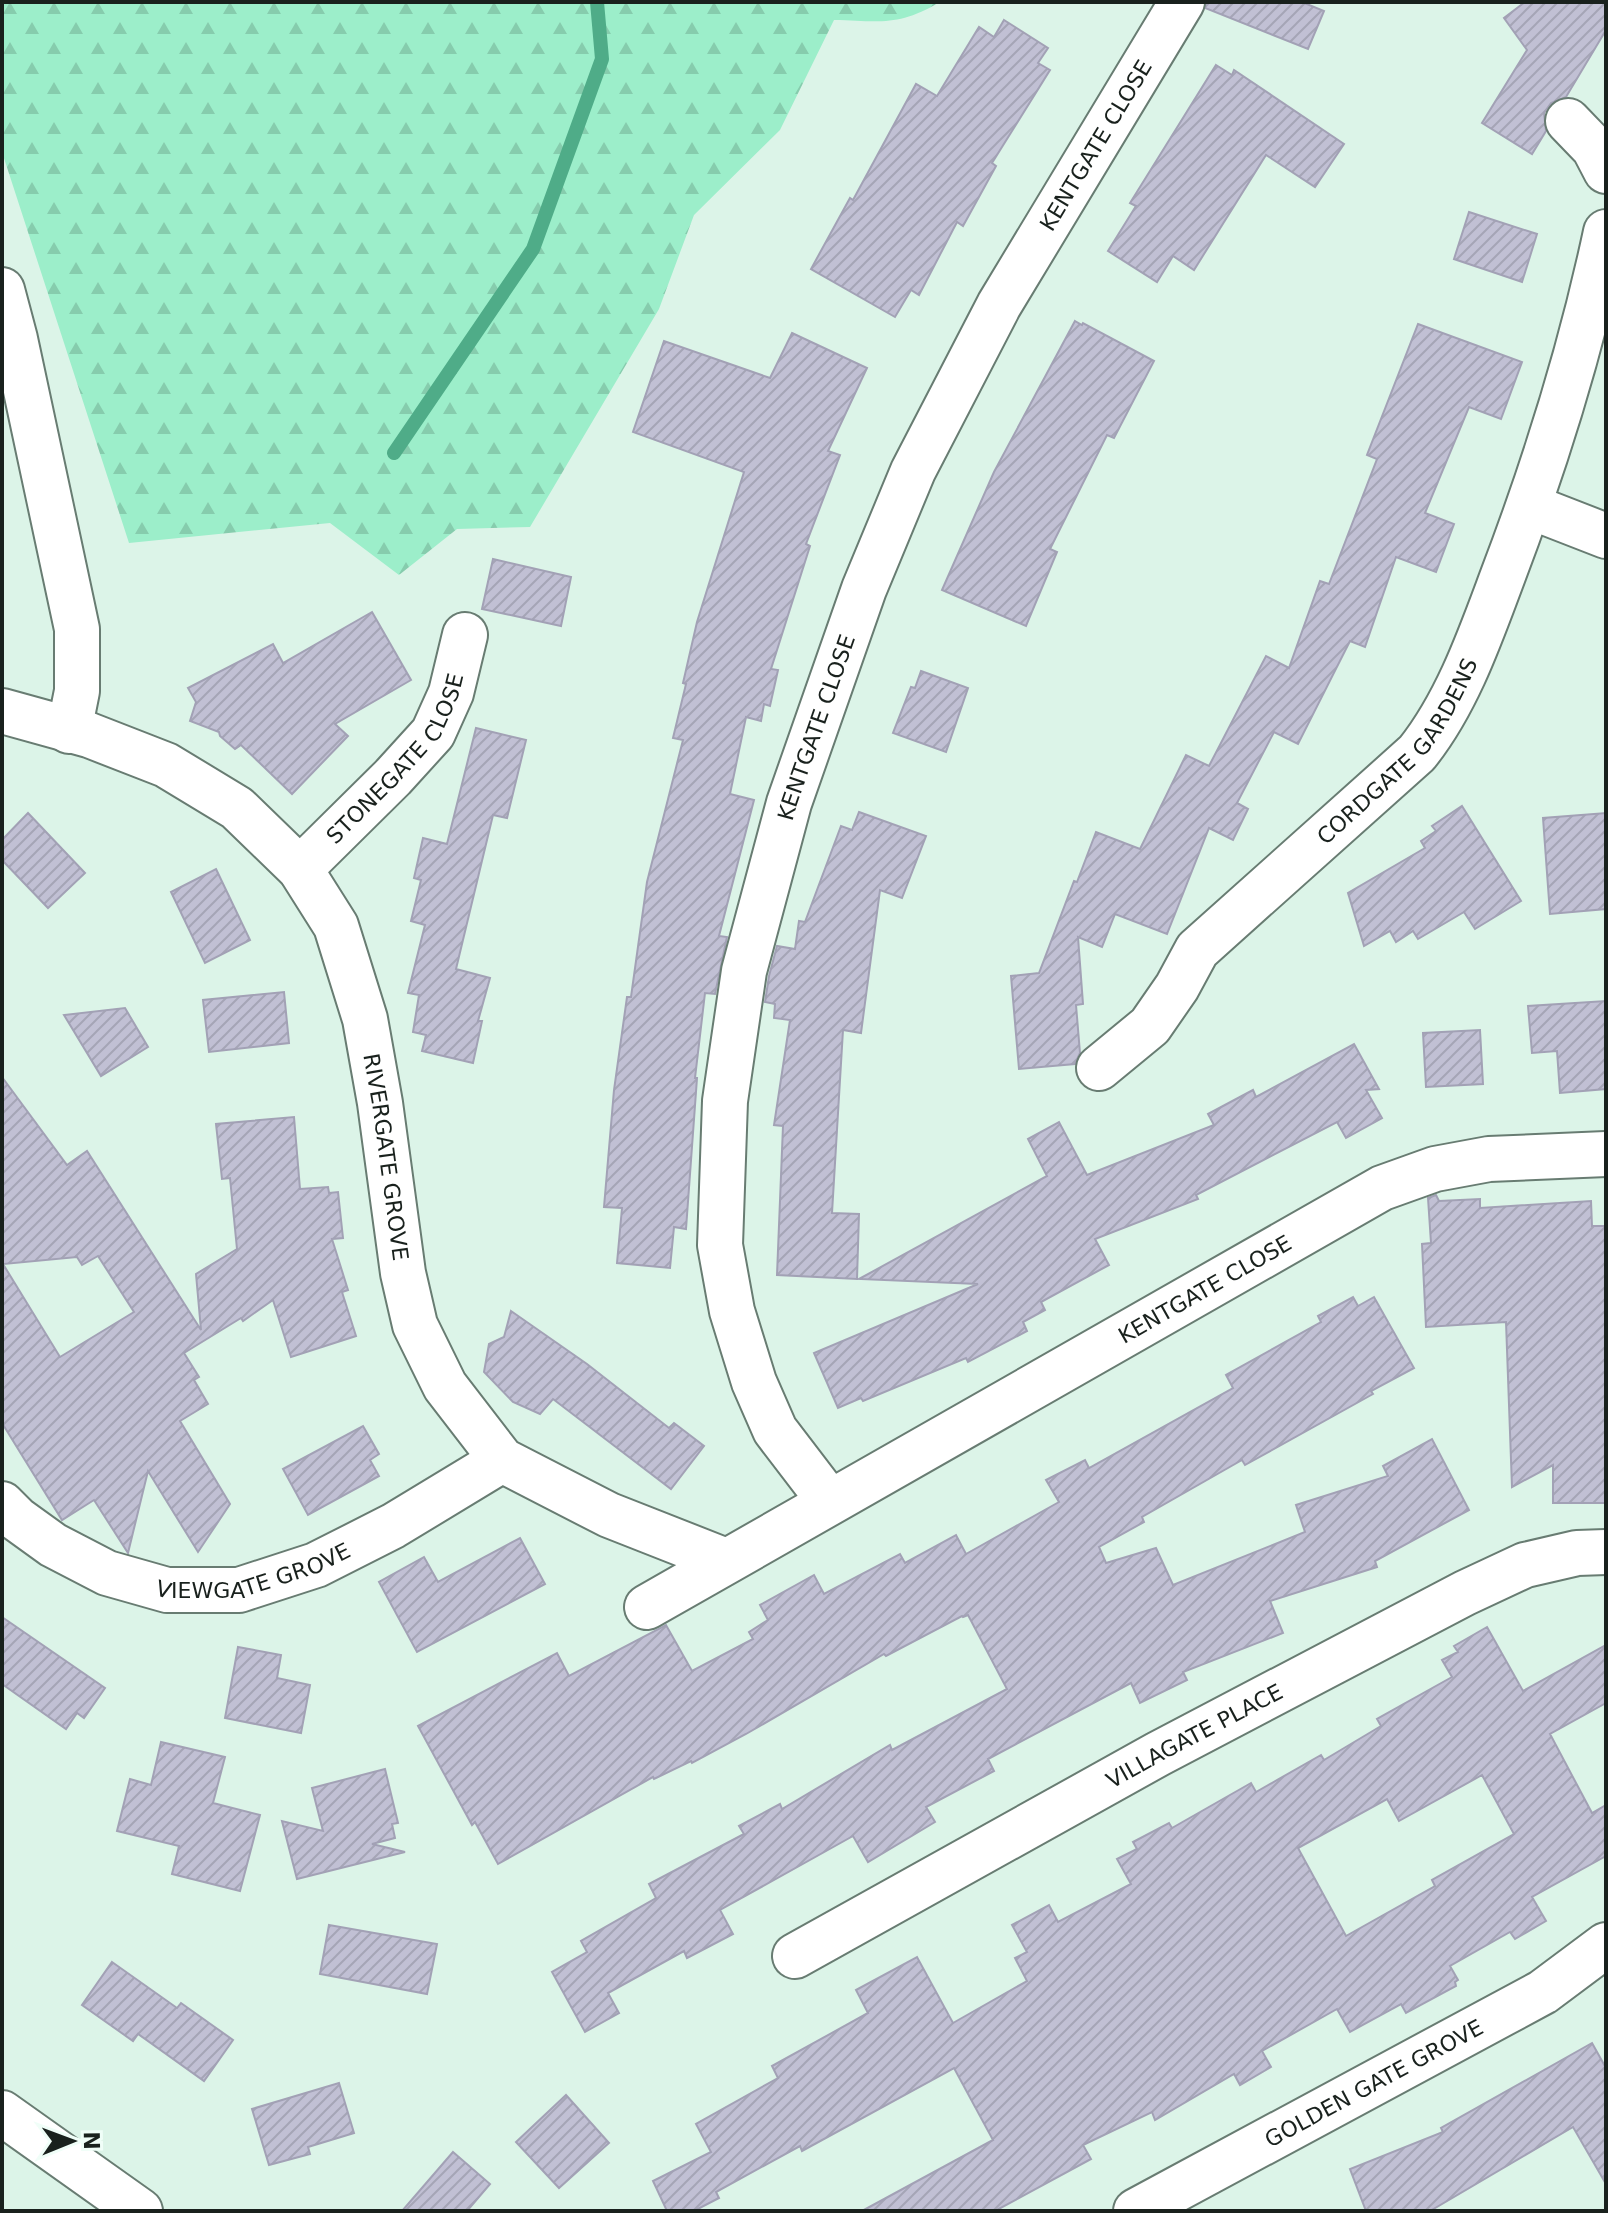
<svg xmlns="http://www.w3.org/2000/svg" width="1608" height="2213" font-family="'DejaVu Sans',sans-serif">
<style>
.forest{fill:url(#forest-firs)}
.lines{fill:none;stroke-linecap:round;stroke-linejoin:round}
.stream{stroke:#4fac88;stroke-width:14}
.building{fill:url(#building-hatch);stroke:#a2a1b5;stroke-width:2;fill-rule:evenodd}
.minor-casing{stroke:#687c72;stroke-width:48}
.minor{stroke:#fff;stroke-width:44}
.labels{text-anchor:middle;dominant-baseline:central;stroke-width:6;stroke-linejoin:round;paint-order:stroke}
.street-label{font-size:22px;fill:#19211d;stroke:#f0fef8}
</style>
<defs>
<pattern id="forest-firs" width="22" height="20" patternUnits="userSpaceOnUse" patternTransform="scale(2)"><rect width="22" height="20" fill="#9ceeca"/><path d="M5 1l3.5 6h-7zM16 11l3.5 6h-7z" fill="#86ccad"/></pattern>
<pattern id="building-hatch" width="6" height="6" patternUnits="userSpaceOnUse" patternTransform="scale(2)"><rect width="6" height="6" fill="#c1c0d4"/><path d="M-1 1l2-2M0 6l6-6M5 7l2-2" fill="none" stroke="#a5a5b6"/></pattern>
</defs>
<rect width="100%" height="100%" fill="#dcf4e8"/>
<path class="forest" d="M2,2H940C898,27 879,21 834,20L780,130L694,215L659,309L530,527L457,529L399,575L330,523L129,543L2,152Z"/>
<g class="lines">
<polyline class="stream" points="394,453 533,249 602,59 597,2"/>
</g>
<g class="building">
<polygon points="1207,2 1302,2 1324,11 1308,49 1205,8"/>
<polygon points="1525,2 1606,2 1606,30 1566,97 1551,103 1544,113 1546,131 1532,154 1482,123 1527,50 1504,18"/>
<polygon points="1004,20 1048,48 1038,63 1050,70 992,163 996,166 963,226 957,222 919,295 911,290 895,317 811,269 850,198 853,200 916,84 937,96 979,27 994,37"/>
<polygon points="1216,65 1232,75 1234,70 1344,144 1315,187 1266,155 1194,270 1173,256 1157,282 1108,251 1136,206 1130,203"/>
<polygon points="1469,212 1537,234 1522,282 1454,259"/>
<polygon points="1075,321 1082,325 1083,323 1154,361 1114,438 1107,435 1050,549 1057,552 1026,626 942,590 994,472"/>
<polygon points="1418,324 1522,362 1501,419 1469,407 1425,513 1454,524 1436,572 1396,557 1365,647 1350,641 1298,744 1274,732 1237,803 1248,809 1233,840 1209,828 1167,934 1115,914 1102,947 1078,937 1083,1004 1076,1005 1080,1053 1075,1064 1019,1069 1011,976 1039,973 1074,881 1077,882 1096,832 1140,849 1186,755 1209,766 1266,656 1289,668 1320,581 1329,584 1377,459 1367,455"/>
<polygon points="792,333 867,368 828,451 840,455 806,544 810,546 771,669 778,670 770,706 764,704 761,721 746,717 730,794 754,800 719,936 727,937 715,994 705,993 695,1078 697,1078 686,1229 674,1227 670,1268 617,1263 622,1208 604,1207 614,1090 627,997 631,997 647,882 683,740 673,738 686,684 683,683 697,622 744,472 633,432 664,341 770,378"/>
<polygon points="493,559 571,577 561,626 482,609"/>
<polygon points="372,612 411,680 335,724 348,736 292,794 241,745 235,749 220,736 219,732 190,721 196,702 188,688 273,644 283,663"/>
<polygon points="921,671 968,688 946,752 893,733 911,687 915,688"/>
<polygon points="476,728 526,740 507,818 493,815 456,969 490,978 478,1021 482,1021 473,1063 422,1051 426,1035 413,1032 419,995 408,993 425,925 411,921 421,880 414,878 423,838 447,844"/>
<polygon points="1462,806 1521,901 1475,929 1464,912 1418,939 1413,931 1396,942 1390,931 1364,946 1348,893 1425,848 1421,841 1436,831 1432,826"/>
<polygon points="859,812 926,836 902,898 880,890 861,1033 843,1030 832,1213 859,1214 857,1279 777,1275 783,1126 774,1125 790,1020 774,1018 775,1004 765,1002 769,976 777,946 795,949 799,921 805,922 841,826 852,830"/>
<polygon points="28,813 85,873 48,908 2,860 2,840"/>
<polygon points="1606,813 1606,909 1550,914 1543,818"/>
<polygon points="216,869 250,940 205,963 171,892"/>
<polygon points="284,992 289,1043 209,1052 203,1000"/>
<polygon points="1606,1001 1606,1089 1560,1093 1557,1051 1532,1053 1528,1006"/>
<polygon points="125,1008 148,1047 101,1076 64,1015"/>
<polygon points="1480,1030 1483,1084 1426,1087 1423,1033"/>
<polygon points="1354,1044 1379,1089 1366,1090 1382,1118 1346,1138 1337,1122 1196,1195 1198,1199 1095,1239 1109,1265 1041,1302 1045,1310 1023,1322 1027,1331 968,1362 966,1358 863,1401 861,1398 838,1408 814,1353 978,1284 859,1279 1047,1176 1028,1139 1059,1122 1087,1175 1214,1125 1208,1114 1253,1090 1256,1097"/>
<path d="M2,1077L67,1165L87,1151L201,1330L196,1274L237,1249L230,1178L222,1179L216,1124L294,1117L300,1189L328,1187L329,1193L338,1192L343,1238L332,1239L348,1290L342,1292L356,1336L291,1357L273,1300L243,1321L241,1318L184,1353L199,1377L194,1380L208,1404L180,1421L230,1504L198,1552L148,1471L128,1553L94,1500L62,1520L2,1423ZM98,1256L134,1312L60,1357L3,1264L77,1257L82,1265Z"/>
<polygon points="1436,1195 1439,1201 1480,1199 1480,1208 1591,1201 1592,1226 1606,1226 1606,1503 1553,1503 1553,1465 1512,1487 1506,1322 1426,1327 1422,1244 1431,1243 1428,1198"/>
<polygon points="1353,1297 1358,1306 1374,1297 1414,1368 1371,1391 1373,1394 1245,1465 1242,1460 1142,1517 1144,1522 1099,1547 1106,1563 1156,1548 1173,1585 1305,1532 1296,1505 1388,1476 1383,1466 1432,1439 1469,1510 1375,1561 1377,1567 1270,1601 1283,1633 1183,1672 1187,1680 1140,1703 1131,1683 988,1759 994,1771 926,1807 935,1822 868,1862 853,1836 720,1910 733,1934 687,1958 684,1951 608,1993 619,2013 585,2032 552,1972 587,1952 581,1941 656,1898 649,1884 744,1834 739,1826 780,1804 782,1809 890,1745 892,1750 1007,1689 968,1615 963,1617 962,1616 886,1656 884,1654 746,1734 692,1763 691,1761 654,1779 653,1777 498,1864 475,1822 472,1825 418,1726 557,1653 569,1676 666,1625 692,1671 753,1639 749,1632 768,1620 760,1605 814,1575 824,1594 900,1554 905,1563 956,1535 966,1554 1059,1502 1046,1480 1085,1460 1089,1468 1233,1388 1226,1375 1321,1322 1318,1316"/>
<polygon points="511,1311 587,1364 669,1428 674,1423 704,1446 671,1489 553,1399 540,1414 513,1402 484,1372 489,1344 504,1337"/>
<polygon points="363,1426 379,1454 370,1460 379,1476 308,1515 283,1469"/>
<polygon points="520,1538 545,1584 417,1652 379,1582 424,1557 438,1582"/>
<polygon points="2,1617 105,1688 84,1718 77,1713 66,1729 2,1684"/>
<path d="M1487,1627L1523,1691L1606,1645V1703L1550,1734L1592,1813L1606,1805V1856L1532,1897L1546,1921L1515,1939L1510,1932L1450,1966L1458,1980L1455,1982L1456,1986L1406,2013L1401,2004L1350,2032L1337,2009L1262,2051L1271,2067L1240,2085L1234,2074L1155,2120L1152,2112L1083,2145L1091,2159L995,2211H862L993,2140L954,2068L802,2151L800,2146L716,2192L719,2198L694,2211H667L653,2181L711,2152L696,2124L778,2078L772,2066L868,2013L856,1990L917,1957L953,2023L1027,1981L1015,1958L1027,1952L1012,1925L1049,1905L1058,1922L1131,1884L1117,1859L1137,1849L1133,1842L1169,1823L1172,1828L1251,1783L1256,1792L1321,1755L1324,1760L1381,1726L1377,1719L1452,1677L1442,1660L1458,1652L1454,1646ZM1482,1775L1514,1834L1432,1880L1435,1886L1346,1936L1298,1848L1387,1799L1399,1821Z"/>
<polygon points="238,1647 281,1655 277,1678 310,1685 301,1733 225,1718"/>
<polygon points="161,1742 225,1757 213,1803 260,1815 240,1891 172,1874 179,1846 117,1831 130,1779 151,1785"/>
<polygon points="385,1769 398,1823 392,1824 395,1838 372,1844 405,1852 297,1879 282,1821 323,1831 312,1788"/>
<polygon points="329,1925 437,1944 427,1994 320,1974"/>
<polygon points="112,1962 177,2008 181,2003 233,2040 204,2081 138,2034 133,2041 82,2005"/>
<polygon points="1592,2043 1606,2068 1606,2184 1573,2127 1430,2211 1366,2211 1350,2169 1443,2132 1441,2128"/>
<polygon points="339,2083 354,2133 308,2147 310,2154 269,2165 252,2109"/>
<polygon points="566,2095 609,2143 559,2188 516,2142"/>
<polygon points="453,2152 490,2184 467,2211 402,2211"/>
</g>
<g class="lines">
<defs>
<g id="minor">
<polyline points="1568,121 1594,148 1606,171"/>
<polyline points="2,290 15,339 77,629 77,691 69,731"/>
<polyline points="1529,506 1606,536"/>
<path id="s1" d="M2,711L89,735L166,765L237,808L300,869L336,926L365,1019L380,1103L403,1273L415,1325L445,1386L502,1460L609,1515L726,1561"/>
<path id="s2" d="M300,869L393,777L433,733L451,693L465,635"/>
<path id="s3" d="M1099,1068L1150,1026L1177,987L1197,950L1417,753C1457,703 1480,637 1502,578C1545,465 1581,350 1606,232"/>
<path id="s4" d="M830,1502L775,1430L754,1382L732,1311L720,1245L725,1101L744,971L789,803L864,589L913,471L999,305L1182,2"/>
<path id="s5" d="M2,1504L17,1519L53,1545L107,1573L167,1590H239L316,1565L393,1526L502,1460"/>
<path id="s6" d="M647,1607L1382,1188L1435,1169L1489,1159L1606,1154"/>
<path id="s7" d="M795,1956L1158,1754L1465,1593L1525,1565L1577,1553L1606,1552"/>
<polyline points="2,2113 140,2211"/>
<path id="s8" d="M1136,2211L1543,1992L1606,1945"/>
</g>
</defs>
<use href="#minor" class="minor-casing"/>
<use href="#minor" class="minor"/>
</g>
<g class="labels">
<g class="street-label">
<text stroke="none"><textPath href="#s4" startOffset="1462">KENTGATE CLOSE</textPath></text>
<text stroke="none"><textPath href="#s4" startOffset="814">KENTGATE CLOSE</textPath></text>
<text stroke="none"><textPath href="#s3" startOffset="440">CORDGATE GARDENS</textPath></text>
<text stroke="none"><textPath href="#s2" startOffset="148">STONEGATE CLOSE</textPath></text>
<text stroke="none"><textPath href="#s1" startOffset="648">RIVERGATE GROVE</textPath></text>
<text stroke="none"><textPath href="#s6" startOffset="642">KENTGATE CLOSE</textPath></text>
<text stroke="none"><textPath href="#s5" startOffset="278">VIEWGATE GROVE</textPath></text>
<text stroke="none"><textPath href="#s7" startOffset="456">VILLAGATE PLACE</textPath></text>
<text stroke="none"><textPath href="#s8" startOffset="270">GOLDEN GATE GROVE</textPath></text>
</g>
</g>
<rect width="1608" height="2213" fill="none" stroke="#19211d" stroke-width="8"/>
<g transform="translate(72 2141) rotate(89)" stroke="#f0fef8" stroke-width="6" paint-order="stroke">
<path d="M0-6L14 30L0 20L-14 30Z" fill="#19211d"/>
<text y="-12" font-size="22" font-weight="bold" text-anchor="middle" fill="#19211d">N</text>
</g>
</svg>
